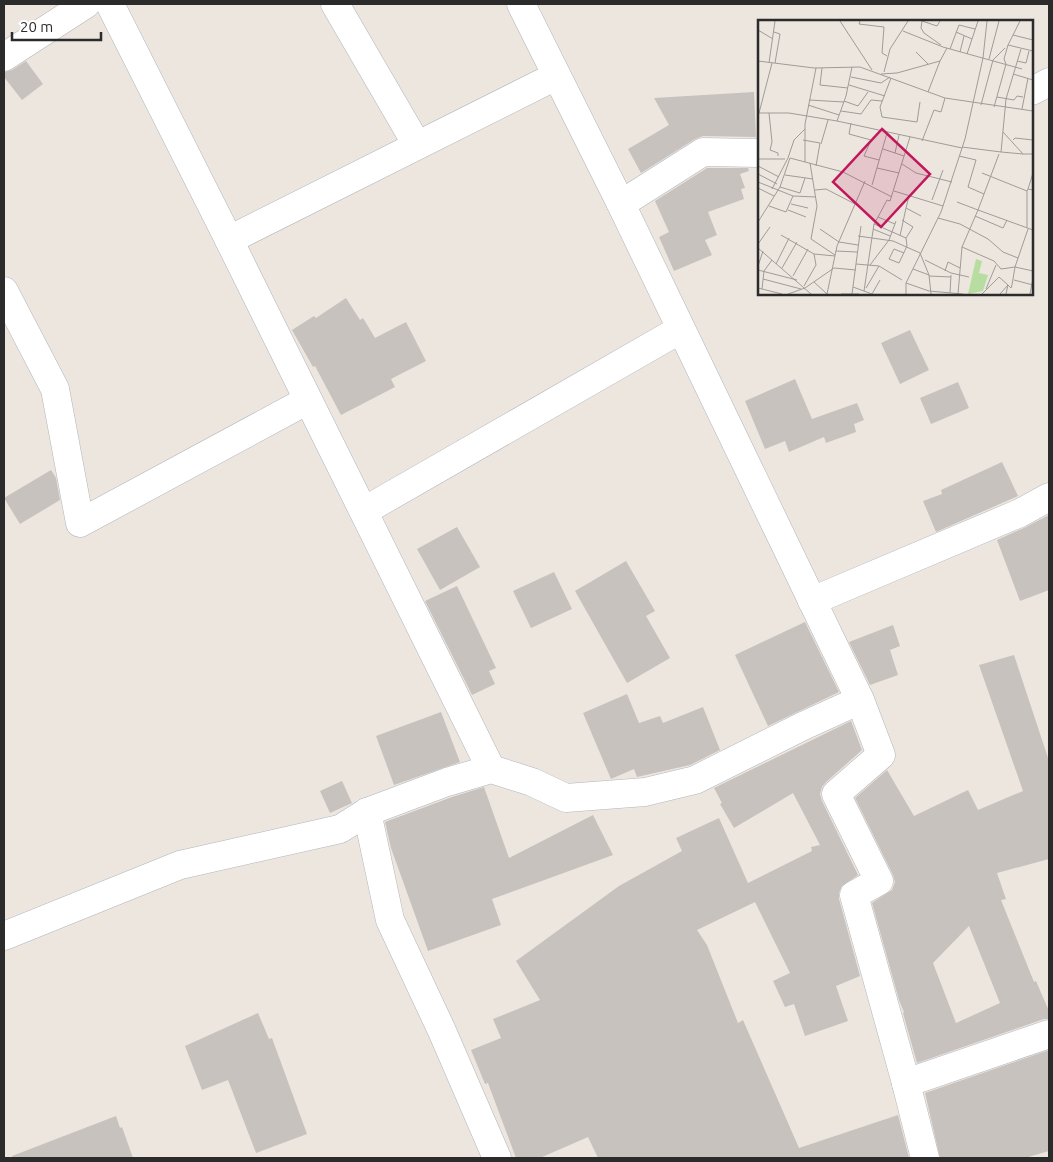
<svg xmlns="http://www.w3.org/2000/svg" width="1053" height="1162" font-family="Ubuntu,sans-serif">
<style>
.building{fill:#c7c2be;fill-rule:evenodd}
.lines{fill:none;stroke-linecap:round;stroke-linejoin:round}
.street-casing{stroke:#b2b5bd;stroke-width:29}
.secondary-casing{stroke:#b2b5bd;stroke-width:29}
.street{stroke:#fff;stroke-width:28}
.secondary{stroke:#fff;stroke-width:28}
.inset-road{fill:none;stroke:#9f9b97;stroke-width:1}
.view{fill:#c2185b;fill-opacity:0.15;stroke:#c2185b;stroke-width:2.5}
.inset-edge{fill:none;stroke:#2b2b2b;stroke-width:2.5}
</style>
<rect width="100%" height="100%" fill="#ece6df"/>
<g class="building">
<polygon points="26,61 43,84 22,100 4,77 4,72 12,70"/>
<polygon points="754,92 756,137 703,136 695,139 641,173 628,149 669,125 654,98"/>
<polygon points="707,168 748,168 749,171 740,174 745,188 741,189 744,199 708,212 717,235 705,240 712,255 674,271 659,237 669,232 655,201"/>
<polygon points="346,298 360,320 363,318 375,338 406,322 426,361 391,379 395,387 341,415 315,366 313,367 292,330 314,316 316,318"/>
<polygon points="910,330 929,370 900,384 881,343"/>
<polygon points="795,379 812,419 857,403 864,420 854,424 856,432 826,443 824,437 789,452 785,441 765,449 745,401"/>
<polygon points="958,382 969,408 931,424 920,398"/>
<polygon points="1002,462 1018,496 936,532 923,501 942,494 941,490"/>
<polygon points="51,470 56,478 60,500 20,524 4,498"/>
<polygon points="1049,515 1049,590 1020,601 997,540 1026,527"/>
<polygon points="457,527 480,567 440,590 417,549"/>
<polygon points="626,561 655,611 646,616 670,658 627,683 575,591"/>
<polygon points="554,572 572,609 531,628 513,591"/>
<polygon points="457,586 496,668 489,671 495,684 472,695 425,601"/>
<polygon points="805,622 839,692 768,726 735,655"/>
<polygon points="893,625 900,646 890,650 898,675 870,685 849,642"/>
<path d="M1014,655L1049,761V859L997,873L1006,899L1001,900L1034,982L1036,981L1049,1011V1019H1044L917,1063L903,1013L904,1012L899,1000L872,903L892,890L895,882L893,875L855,798L887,770L914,816L968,790L978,810L1023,791L979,665ZM969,926L1000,1003L956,1023L933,963Z"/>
<polygon points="627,694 639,723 660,716 663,723 703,707 720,750 690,765 637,777 634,769 611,779 583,713"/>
<polygon points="441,712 460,762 394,785 376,736"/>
<polygon points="851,721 862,750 826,782 822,787 820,794 822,801 858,875 842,886 839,893 839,899 860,976 836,986 848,1021 805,1036 794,1004 785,1007 773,981 790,973 755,902 697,930 707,945 738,1023 743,1020 799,1148 898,1115 909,1158 598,1158 588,1137 540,1158 516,1158 488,1083 485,1084 471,1050 501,1038 493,1019 540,1000 516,961 619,886 682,851 676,838 719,818 748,883 812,851 811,847 820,845 793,793 734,828 720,804 722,803 714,788"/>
<polygon points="342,781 352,803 330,813 320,791"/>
<polygon points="484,787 509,858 593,815 613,855 492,899 501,925 428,951 391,848 385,822 452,797"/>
<polygon points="258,1013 269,1039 272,1038 307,1134 256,1153 228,1080 202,1090 185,1046"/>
<polygon points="1049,1050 1049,1151 1025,1158 940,1158 925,1093"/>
<polygon points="116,1116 120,1128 122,1127 133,1158 12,1158 12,1156"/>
</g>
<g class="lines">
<defs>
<g id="street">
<polyline points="110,4 229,240 491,769"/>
<polyline points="335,4 417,145"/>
<polyline points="521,4 621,204 860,700 881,755 836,794 879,881 854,895 906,1083"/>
<polyline points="1032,91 1049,82"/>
<polyline points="621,204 703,152 759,153"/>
<polyline points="229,240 556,76"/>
<polyline points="4,291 55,389 80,523 308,400"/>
<polyline points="364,511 681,329"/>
<polyline points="812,601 1020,513 1049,497"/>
<polyline points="367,812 390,920 442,1031 497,1158"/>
<polyline points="4,936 180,865 340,829 367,812 447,782 491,769 532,782 566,798 645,792 695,780 803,726 860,700"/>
<polyline points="925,1158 906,1083 1049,1034"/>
</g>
<polyline id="secondary" points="4,57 86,4"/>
</defs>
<use href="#street" class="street-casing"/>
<use href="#secondary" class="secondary-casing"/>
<use href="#street" class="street"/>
<use href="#secondary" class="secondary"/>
</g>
<g transform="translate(758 20)">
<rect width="275" height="275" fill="#ece6df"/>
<path d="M218,239L224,241L221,253L230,255L225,271L210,274Z" fill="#b8dda0"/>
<path class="inset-road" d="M82,1L114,50M102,1L101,4L126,7L124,33L129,36M164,1L163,8L166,13L183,25M164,1L179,6L182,1M0,10L15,19M145,11L185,27L264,49M16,12L22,14L17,43M198,12L214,19M255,15L275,20M250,25L275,31M192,29L201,5L217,9M158,32L170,44M202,32L206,16M209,34L220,1M231,39L241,1M0,41L56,48L102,47L187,78L275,91M259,41L268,43L271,31M11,43L17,1M64,48L62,65L90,68M126,52L132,29L150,1M123,54L139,53L182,41L189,28M255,54L275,60M93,57L123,63L132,57M133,58L122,87L124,97L159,102L162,82M91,65L127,76M170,72L182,41M239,77L256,80L259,76L265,77M51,80L86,82M86,81L100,86L110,72M50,85L81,95M223,85L235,40L247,28M236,87L248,44L246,39L250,25L262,1M264,89L270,58M83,91L103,94L113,80L124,81M0,93H31L79,101L204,128M1,93L14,43M11,93L14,122L12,130L20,133V136M79,101L88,76L94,47M93,103L91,114L113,120L106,136L121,140M245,112L265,134H275M45,120L62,123L58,146M255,120L257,118L275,120M164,121L176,90L183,92L187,78M63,124L70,100M204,127L243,132L248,79L263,29M125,129L146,136M243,132L265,134M137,133L141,115M201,136L218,140L210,167L226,174M0,139H27M47,142V104L58,48M52,143L59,186L53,219L77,235M144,144L158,153L194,162M0,146L21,157M119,148L141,153M224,153L269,171L270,169L275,170M0,154L19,164M27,155L55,159M0,162L35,176L58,177M114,165L129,113M22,167L42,173L47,158M0,168L16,176M14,169L30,138L36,120L47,109M270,169L275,153M57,170L68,169L97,184M136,171L185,186M151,176L148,188L163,196M174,180L185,150M199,182L220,190L241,134M33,184L50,188M11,186L28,192L35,176M30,190L48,197M217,196L245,208L249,200M120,197L129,180L132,181L152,117M180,198L202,204L230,219L245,232L260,238M144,200L155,207L148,218L149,226L141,243L131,239L136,229L146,233M0,202L22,167L32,138L85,152L134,177M116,204L148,218M269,208V171M62,209L81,222L100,225M115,209L132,216M23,215L56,234L58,245L46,266M100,216L135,221L162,233L171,255L173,274M142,216L148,188M0,224L12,207M204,227L236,241L243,249L257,247L270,209M0,228L53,274M78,231L99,232M56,234L77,236M167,240L193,253L211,257M18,244L31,218M98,244L121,246L144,260M112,245L131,220L138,201M0,246L5,231M24,248L39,222M155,249L171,255M0,250L39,260M187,251L190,242L202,248M35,256L50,229M171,256L193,257M5,259L43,269M256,260L275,265M56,262L69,274M148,263L171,271L205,274M95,267L114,274M0,268L24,274M108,268L121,246M4,269L6,251L14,240M228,269L238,245M106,271L116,204L120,197L137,204M192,273L193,255M30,274L47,268L76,248L98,250M69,274L79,226L107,161M83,274H101M94,274L103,206M114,274L122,260M148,274V263L183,192L207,119L225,38L229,1M200,274L204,227L220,190L275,210M224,274L241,257L250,265L242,274M248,274L250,265L253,268L254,265L257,247L275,251M272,274L275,258"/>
<path class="view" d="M124,109L172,154L123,207L75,162Z"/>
<rect width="275" height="275" class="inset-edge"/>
</g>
<rect width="1053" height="1162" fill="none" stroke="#2b2b2b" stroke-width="10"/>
<path d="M12 32v8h89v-8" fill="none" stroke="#2b2b2b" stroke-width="2.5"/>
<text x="20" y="32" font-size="15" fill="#2b2b2b" stroke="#ffffff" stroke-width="4" paint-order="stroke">20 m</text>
</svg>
